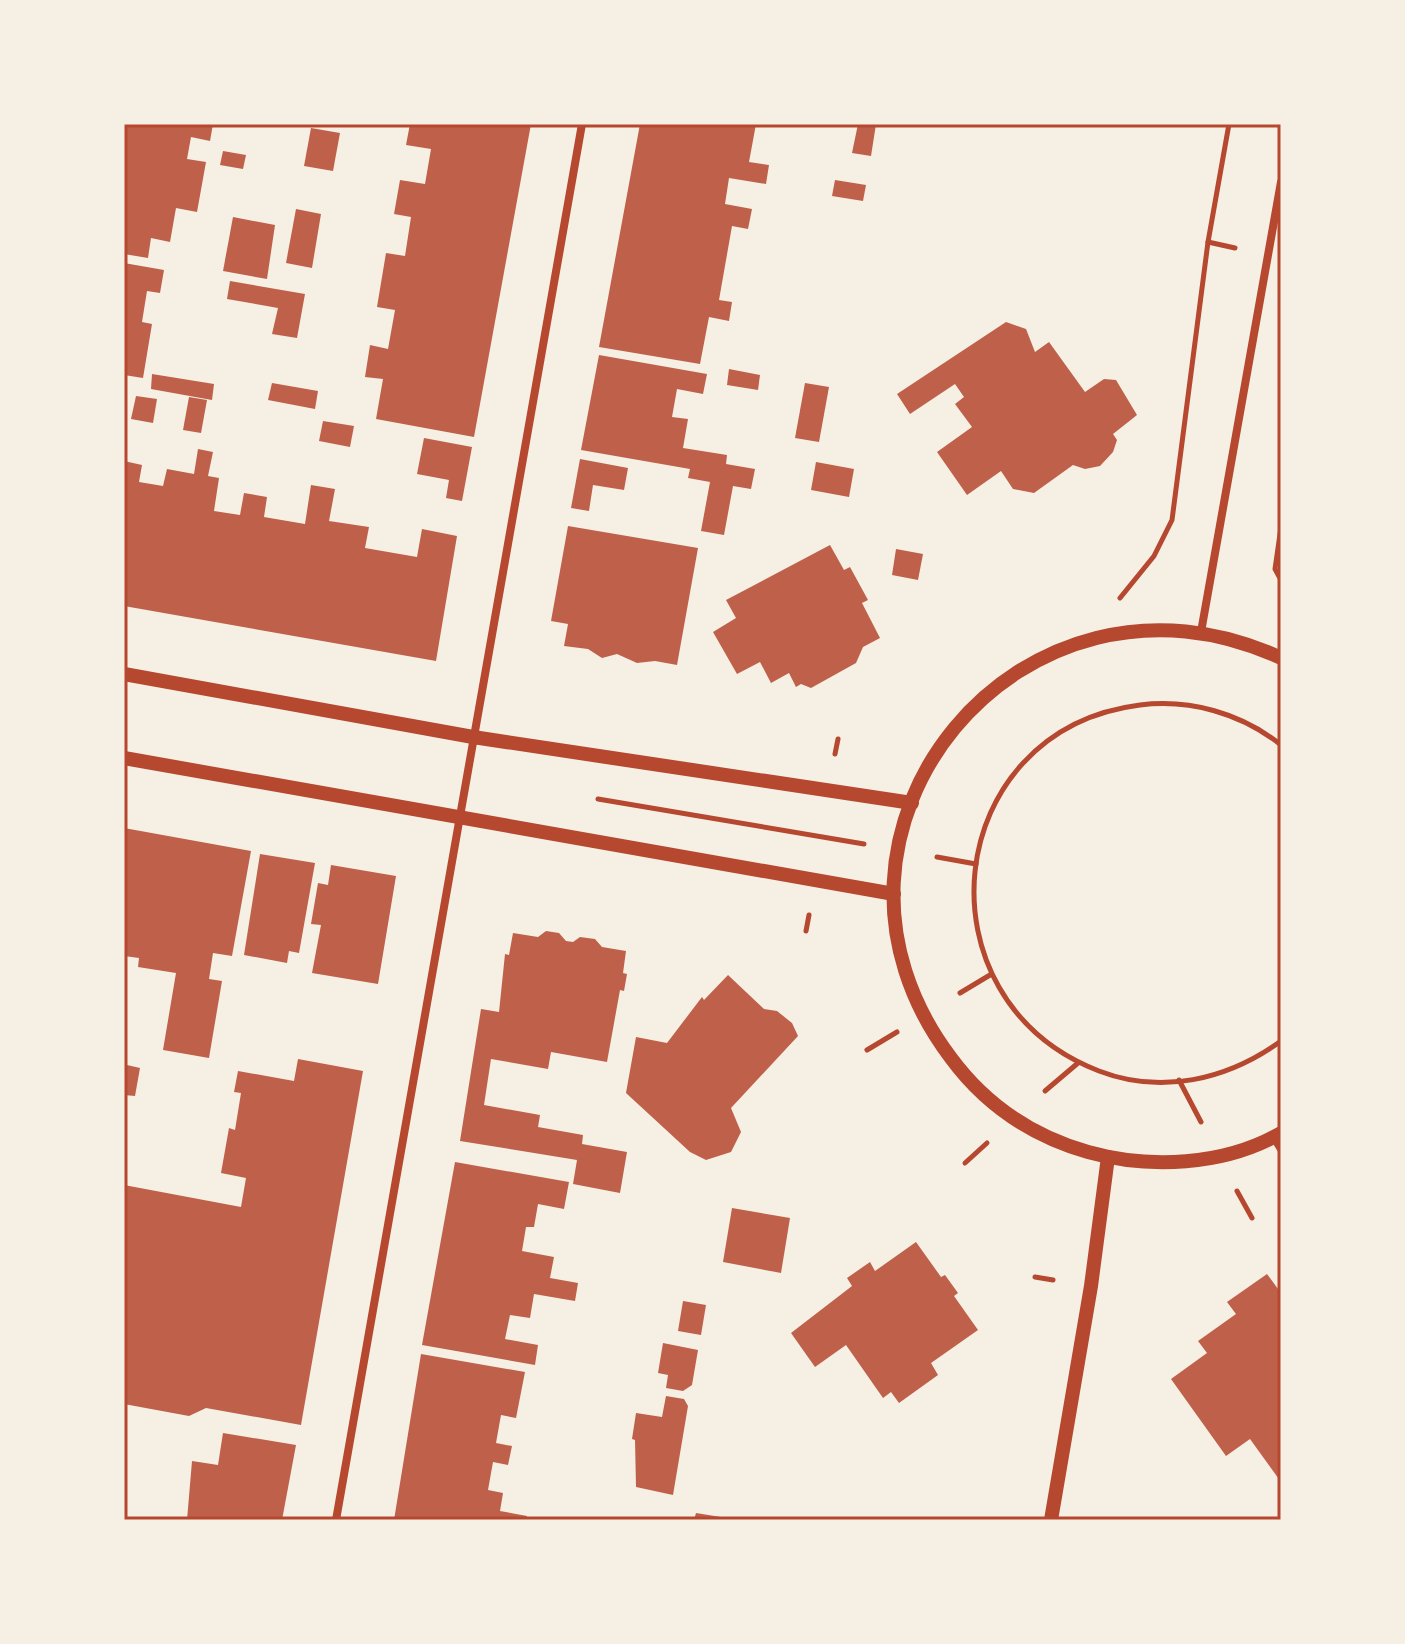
<svg xmlns="http://www.w3.org/2000/svg" width="1405" height="1644" font-family="'Public Sans',sans-serif">
<style>
.building{fill:#bf614a}
.lines{fill:none;stroke-linecap:round;stroke-linejoin:round}
.path{stroke:#b5482f;stroke-width:5}
.service{stroke:#b5482f;stroke-width:6}
.minor{stroke:#b5482f;stroke-width:8}
.tertiary{stroke:#b5482f;stroke-width:14}
.neatline{fill:none;stroke:#b5482f;stroke-width:3}
</style>
<rect width="100%" height="100%" fill="#f6efe4"/>
<g class="building">
<polygon points="124,124 213,124 210,141 191,137 187,159 206,162 197,212 176,208 170,242 151,238 148,258 124,254"/>
<polygon points="410,124 531,124 474,437 376,419 383,379 365,377 370,345 388,349 395,310 377,307 386,253 405,256 411,217 394,214 400,180 425,184 431,149 406,145"/>
<polygon points="640,124 756,124 749,162 769,165 766,184 729,178 725,204 752,209 748,229 732,226 719,300 732,302 729,321 709,317 700,364 599,347"/>
<polygon points="858,124 876,124 871,156 852,153"/>
<polygon points="311,128 340,133 333,171 304,166"/>
<polygon points="223,151 246,155 243,169 220,165"/>
<polygon points="835,180 866,185 863,201 832,196"/>
<polygon points="296,209 321,214 312,268 286,263"/>
<polygon points="233,217 275,225 267,279 223,271"/>
<polygon points="124,263 164,270 160,293 147,291 142,322 152,324 143,378 124,375"/>
<polygon points="230,281 305,294 297,338 272,334 278,308 227,299"/>
<polygon points="1006,322 1026,329 1035,352 1049,342 1085,392 1104,379 1116,380 1137,415 1113,434 1117,440 1113,452 1100,466 1085,469 1073,465 1034,493 1013,489 1001,471 967,495 937,452 972,427 955,404 964,397 955,384 910,414 897,394"/>
<polygon points="599,355 707,374 703,394 677,389 672,417 688,419 683,448 727,455 726,464 755,469 751,489 733,486 724,535 701,531 710,482 688,478 690,469 581,450"/>
<polygon points="729,369 760,375 758,390 727,385"/>
<polygon points="152,374 214,384 212,400 151,389"/>
<polygon points="272,383 318,391 315,409 268,400"/>
<polygon points="805,383 829,387 819,442 795,438"/>
<polygon points="136,396 157,399 153,423 131,419"/>
<polygon points="189,397 207,400 201,433 183,430"/>
<polygon points="323,421 354,426 350,447 319,441"/>
<polygon points="424,438 472,447 462,501 446,498 449,480 417,474"/>
<polygon points="198,449 213,452 208,476 219,478 214,511 240,515 244,493 267,497 264,517 305,524 311,485 335,489 329,521 369,527 365,548 417,557 422,529 457,536 436,661 124,606 124,461 142,465 139,482 163,486 167,469 194,474"/>
<polygon points="580,459 628,468 624,490 593,485 589,511 571,508"/>
<polygon points="816,462 854,469 849,497 811,490"/>
<polygon points="568,526 698,548 677,665 655,661 637,663 617,654 602,658 588,649 564,646 568,624 551,621"/>
<polygon points="830,545 844,570 850,567 868,600 862,603 880,638 863,647 856,663 811,688 801,684 796,687 789,673 771,683 760,662 737,674 713,632 736,618 726,600"/>
<polygon points="896,549 923,554 918,580 892,575"/>
<polygon points="124,828 251,851 232,956 213,953 209,979 222,981 209,1058 163,1050 176,973 138,967 139,958 124,956"/>
<polygon points="260,854 315,863 299,953 289,951 287,963 244,955"/>
<polygon points="331,865 396,876 378,984 312,973 321,925 311,924 318,883 328,885"/>
<polygon points="546,931 559,933 566,941 573,942 580,937 595,939 602,947 626,951 623,973 627,974 624,991 620,990 607,1062 551,1052 548,1069 491,1059 484,1105 540,1115 538,1127 583,1135 582,1144 627,1152 620,1193 573,1184 577,1160 460,1141 481,1009 499,1012 505,954 509,955 513,933 538,937"/>
<polygon points="728,975 764,1009 777,1011 792,1023 798,1036 731,1108 741,1132 731,1152 706,1160 690,1152 626,1093 636,1037 667,1043 702,997 704,1000"/>
<polygon points="298,1059 363,1071 301,1425 206,1408 189,1416 124,1404 124,1185 241,1207 246,1178 221,1173 229,1128 235,1130 241,1093 234,1092 238,1071 294,1081"/>
<polygon points="127,1065 140,1068 135,1096 124,1095"/>
<polygon points="455,1162 569,1182 564,1209 538,1204 534,1227 526,1227 522,1251 554,1257 550,1278 578,1283 575,1301 534,1294 530,1318 510,1315 505,1339 538,1345 535,1365 422,1345"/>
<polygon points="732,1208 790,1218 781,1273 723,1262"/>
<polygon points="916,1242 941,1277 945,1275 958,1293 954,1296 978,1330 931,1363 938,1375 899,1403 891,1392 883,1398 846,1345 815,1367 791,1333 852,1286 847,1278 870,1262 875,1271"/>
<polygon points="1267,1274 1281,1293 1281,1482 1250,1439 1226,1456 1171,1379 1207,1353 1198,1341 1236,1314 1227,1302"/>
<polygon points="683,1301 706,1305 701,1335 678,1331"/>
<polygon points="663,1343 698,1350 692,1385 683,1391 666,1388 668,1375 658,1373"/>
<polygon points="421,1354 525,1372 516,1418 501,1415 496,1443 512,1446 508,1465 493,1462 488,1490 503,1493 500,1511 527,1516 526,1520 394,1520"/>
<polygon points="666,1396 684,1399 688,1406 673,1495 636,1487 635,1440 632,1439 636,1413 662,1417"/>
<polygon points="223,1433 296,1445 282,1520 187,1520 192,1461 218,1465"/>
<polygon points="696,1513 727,1518 727,1520 694,1520"/>
</g>
<g class="lines">
<g class="path">
<polyline points="1208,242 1235,248"/>
<polyline points="1281,527 1275,569 1281,580"/>
<polyline points="1120,598 1154,556 1172,520 1208,242 1229,124"/>
<path d="M1281,745C1241,713 1190,699 1140,705C941,730 913,999 1099,1071C1161,1095 1227,1080 1281,1041"/>
<polyline points="835,754 838,739"/>
<polyline points="598,799 864,844"/>
<polyline points="937,857 976,864"/>
<polyline points="806,931 809,915"/>
<polyline points="960,993 990,975"/>
<polyline points="867,1050 897,1032"/>
<polyline points="1179,1080 1201,1122"/>
<polyline points="1045,1091 1078,1063"/>
<polyline points="965,1163 987,1143"/>
<polyline points="1237,1191 1252,1218"/>
<polyline points="1035,1277 1053,1280"/>
</g>
<polyline class="service" points="1273,1138 1281,1151"/>
<g class="minor">
<polyline points="1201,632 1281,182"/>
<polyline points="336,1520 582,124"/>
</g>
<g class="tertiary">
<path d="M1281,658C1023,538 779,831 951,1058C985,1104 1032,1136 1088,1152C1149,1169 1224,1166 1281,1133"/>
<polyline points="124,674 473,737 912,803"/>
<polyline points="124,758 894,894"/>
<polyline points="1051,1520 1091,1286 1108,1157"/>
</g>
</g>
<rect width="1405" height="1644" fill="none" stroke="#f6efe4" stroke-width="252"/>
<rect x="126" y="126" width="1153" height="1392" class="neatline"/>
</svg>
